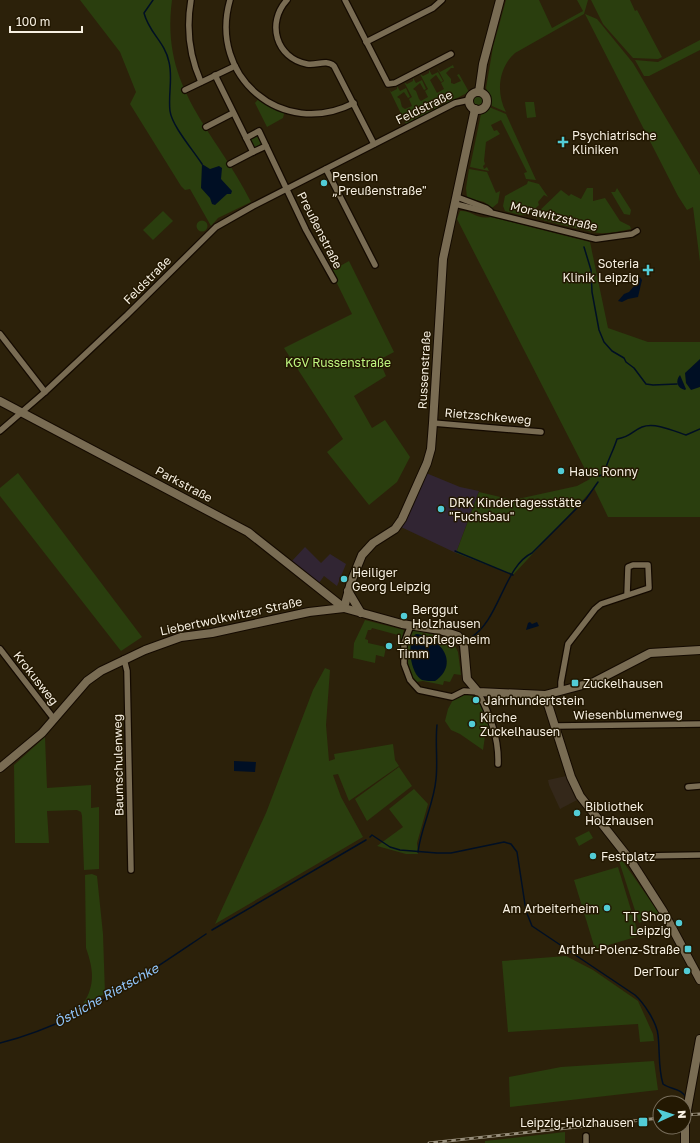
<svg xmlns="http://www.w3.org/2000/svg" width="700" height="1143" font-family="'Golos Text',sans-serif">
<style>
.industrial{fill:#34281a}
.education{fill:#312533}
.green{fill:#2a3e0e}
.water{fill:#000f24}
.lines{fill:none;stroke-linecap:round;stroke-linejoin:round}
.stream{stroke:#000f24;stroke-width:1.5}
.street-casing{stroke:#140a00;stroke-width:8}
.secondary-casing{stroke:#140a00;stroke-width:10}
.street{stroke:#796c53;stroke-width:5.5}
.secondary{stroke:#796c53;stroke-width:8}
.rail-casing{stroke:#968d7a;stroke-width:3}
.rail{stroke:#231802;stroke-width:1.5;stroke-dasharray:4.5;stroke-linecap:butt}
.poi-dot{fill:#52ccd6;stroke:#231802;stroke-width:1.5}
.labels{text-anchor:middle;dominant-baseline:central;stroke-width:3;stroke-linejoin:round;paint-order:stroke}
.street-label{font-size:12px;fill:#f7f0e2;stroke:#231802}
.poi-label{font-size:12px;fill:#f7f0e2;stroke:#231802;text-anchor:start}
.park-label{font-size:12px;fill:#bff781;stroke:#231802}
.water-label{font-size:13px;font-style:italic;fill:#91c6fc;stroke:#231802}
</style>
<rect width="100%" height="100%" fill="#2c210a"/>
<polygon class="industrial" points="566,776 577,800 560,809 549,785 548,780"/>
<g class="education">
<polygon points="426,473 460,487 479,491 456,553 401,527"/>
<polygon points="305,547 321,563 330,554 346,564 337,586 324,576 319,583 292,561"/>
</g>
<g class="green">
<path d="M80,0H172C160,89 215,130 251,202L218,218L211,226L190,189L185,190L181,186L130,104L136,92L120,52Z"/>
<path d="M506,0H539L552,28L583,11L577,0H588L584,14L515,53C498,68 496,93 506,112L492,106L486,88L493,47Z"/>
<polygon points="591,0 630,0 635,11 637,10 662,57 658,59 633,58 603,24"/>
<polygon points="585,14 597,19 633,63 700,175 700,262 693,207 687,210 678,196"/>
<polygon points="700,40 700,50 649,76 644,76 635,60 658,62"/>
<polygon points="453,65 454,68 451,68 446,73 451,79 451,83 454,84 461,81 457,75 459,74 469,92 406,124 389,89 391,92 397,89 397,86 400,91 406,88 410,97 408,98 404,92 397,97 400,99 402,107 405,109 412,106 409,99 412,97 404,82 407,84 413,81 413,78 416,83 422,80 426,89 424,90 420,83 413,89 416,91 419,99 421,101 428,97 425,91 428,89 420,74 423,76 429,73 429,70 432,75 438,72 443,81 441,82 436,75 430,80 437,93 444,89 441,83 444,81 436,66 440,72"/>
<circle cx="478" cy="100" r="5"/>
<polygon points="260,97 285,110 283,118 267,127 255,103"/>
<polygon points="525,102 534,102 536,117 527,118"/>
<polygon points="489,107 506,114 536,180 526,179 524,173 527,172 501,120 491,125 494,131 497,130 500,134 486,142 484,161 485,164 483,166 484,169 487,167 489,171 470,167 481,114"/>
<polygon points="259,131 266,146 253,152 246,138"/>
<polygon points="469,169 487,172 496,193 500,191 498,203 492,208 484,202 467,198 466,188"/>
<path d="M528,181L539,184L548,197L544,195L538,202L539,205C525,219 523,216 505,211L503,206L505,196L527,184Z"/>
<path d="M587,188H593V201L605,198L620,221L630,226L631,229C620,231 610,234 599,233C592,232 538,220 535,217L536,214L561,190L569,196L571,194L581,199Z"/>
<polygon points="617,188 631,210 630,215 624,214 611,192 615,192"/>
<polygon points="163,211 173,221 153,240 143,230"/>
<path d="M460,211C472,210 476,220 491,217L590,242L608,328L648,342H700V517H608L594,488L513,575L456,553L479,492L513,500L577,486L590,479L457,219Z"/>
<circle cx="202" cy="226" r="5.5"/>
<polygon points="349,261 394,352 379,360 386,376 354,396 372,428 385,420 410,457 397,482 369,505 327,452 343,439 284,348 352,314 331,271"/>
<polygon points="18,473 142,637 121,651 0,496 0,488"/>
<polygon points="365,620 404,630 400,646 396,645 398,635 372,628 371,630 368,630 365,639 368,640 368,643 386,647 384,657 376,655 375,663 353,658 354,643"/>
<path d="M415,630L452,640L458,652L461,675L454,674L450,682L444,681L443,685L423,681L416,682C404,674 407,646 410,633Z"/>
<polygon points="325,668 330,670 326,725 329,761 335,759 334,754 393,744 395,760 399,766 349,801 338,774 333,775 341,797 363,837 215,924 266,813 313,690"/>
<path d="M466,694C484,693 488,719 494,734L493,737L485,736L483,750L460,734L451,730L445,721L448,709L454,698Z"/>
<polygon points="45,737 47,788 91,785 91,808 99,807 99,869 84,870 82,816 81,812 77,810 47,811 49,843 15,843 14,765"/>
<polygon points="399,767 412,786 367,821 355,799"/>
<polygon points="414,789 428,804 417,843 418,854 406,854 377,846 403,827 389,809"/>
<polygon points="589,831 593,838 579,846 575,838"/>
<polygon points="622,860 659,913 639,923 619,861"/>
<polygon points="618,867 639,936 595,949 574,880"/>
<path d="M92,874L97,876L103,934L105,994L83,1004C96,985 93,968 86,948L85,875Z"/>
<polygon points="566,956 593,970 638,1001 653,1034 654,1041 640,1042 638,1024 508,1032 502,961"/>
<polygon points="654,1061 658,1090 510,1107 509,1077 561,1067"/>
<polygon points="565,1132 565,1143 485,1143 485,1141"/>
</g>
<g class="water">
<polygon points="202,164 210,169 219,166 222,168 221,179 232,191 231,194 227,194 215,205 212,204 210,198 201,188"/>
<polygon points="640,277 642,280 638,297 628,299 622,302 618,301 624,294 629,292 640,279 638,279"/>
<polygon points="700,359 700,387 691,390 686,383 685,373"/>
<path d="M680,375L686,389L685,390C677,388 675,381 680,375Z"/>
<polygon points="530,622 532,624 537,622 539,626 526,630 528,623"/>
<path d="M416,634C441,637 460,664 435,681C431,681 426,681 422,680C410,674 406,641 416,634Z"/>
<polygon points="234,761 256,762 255,772 234,771"/>
</g>
<g class="lines">
<g class="stream">
<path d="M153,0L144,13C149,33 165,42 169,62C173,78 168,95 170,111C172,126 193,150 202,164"/>
<polyline points="584,247 591,270 592,292 599,330 604,342 612,351 624,358 626,362 634,368 646,384 653,385 677,384"/>
<path d="M599,476L604,474C607,461 613,452 617,439C631,437 632,431 642,427C655,422 674,431 686,435L700,429"/>
<polyline points="455,551 513,575"/>
<path d="M470,638C499,622 504,566 532,553L586,499L598,482"/>
<path d="M370,837L372,835L390,847L400,850L437,853H451L504,842L511,844L517,852L526,911L532,926L635,995C644,1003 657,1023 658,1035C660,1051 658,1068 663,1084C671,1090 682,1088 686,1098"/>
<path d="M418,852C421,827 434,804 436,779C438,761 435,743 437,725"/>
<polyline points="212,930 366,840"/>
<path d="M0,1043C77,1024 142,977 206,934"/>
</g>
<defs>
<g id="street">
<path d="M191,0C186,29 189,55 201,82"/>
<path d="M230,0C208,76 282,140 354,103"/>
<path d="M287,0C266,23 276,58 307,64C316,66 326,59 334,66L374,144"/>
<polyline points="345,0 388,84 395,83 451,54"/>
<polyline points="366,42 433,8 442,0"/>
<polyline points="215,75 253,152 266,146"/>
<polyline points="185,90 235,66"/>
<polyline points="206,127 233,113"/>
<polyline points="246,138 259,131 306,230 334,280"/>
<polyline points="230,164 253,152"/>
<polyline points="326,169 375,265"/>
<polyline points="457,197 486,208 490,211"/>
<polyline points="455,204 596,239 632,234 637,231"/>
<polyline points="0,334 45,392"/>
<polyline points="433,423 541,432"/>
<polyline points="0,431 45,392 127,315 216,227 253,206 455,103 469,100"/>
<path d="M411,625L404,643V664L410,680L419,690L452,697L464,691L478,692C490,715 499,738 498,764"/>
<polyline points="0,649 54,719"/>
<polyline points="124,659 127,671 131,870"/>
<polyline points="561,690 561,682 568,644 595,609 601,604 649,588 648,565 633,565 628,567 627,595"/>
<polyline points="556,726 700,724"/>
<polyline points="688,787 700,786"/>
<polyline points="631,861 643,856 700,855"/>
<polyline points="586,1143 586,1136"/>
</g>
<g id="secondary">
<polyline points="479,92 483,64 500,0"/>
<circle cx="478" cy="101" r="9"/>
<polyline points="0,401 248,532 344,608 402,624 440,630 458,636 464,645 467,679 478,692 545,695 594,682 650,653 700,650"/>
<polyline points="348,591 361,613"/>
<polyline points="344,608 351,582 362,555 373,543 395,529 402,519 427,463 431,449 433,423 443,259 475,109"/>
<polyline points="545,695 571,777 580,796 631,861 663,911 700,980"/>
<polyline points="0,768 42,733 87,681 101,671 145,650 181,637 212,633 309,612 344,608"/>
<polyline points="685,1143 685,1121 700,1039"/>
</g>
</defs>
<use href="#street" class="street-casing"/>
<use href="#secondary" class="secondary-casing"/>
<use href="#street" class="street"/>
<use href="#secondary" class="secondary"/>
<defs>
<g id="rail">
<polyline points="684,1115 700,1114"/>
<polyline points="429,1143 660,1118"/>
</g>
</defs>
<use href="#rail" class="rail-casing"/>
<use href="#rail" class="rail"/>
</g>
<g class="poi-dot">
<path d="M561 136h4v4h4v4h-4v4h-4v-4h-4v-4h4z"/>
<circle cx="324" cy="183" r="4"/>
<path d="M646 264h4v4h4v4h-4v4h-4v-4h-4v-4h4z"/>
<circle cx="561" cy="471" r="4"/>
<circle cx="441" cy="509" r="4"/>
<circle cx="344" cy="579" r="4"/>
<circle cx="404" cy="616" r="4"/>
<circle cx="389" cy="646" r="4"/>
<rect x="571" y="679" width="8" height="8" rx="2"/>
<circle cx="476" cy="700" r="4"/>
<circle cx="472" cy="724" r="4"/>
<circle cx="577" cy="813" r="4"/>
<circle cx="593" cy="856" r="4"/>
<circle cx="607" cy="908" r="4"/>
<circle cx="679" cy="923" r="4"/>
<rect x="684" y="945" width="8" height="8" rx="2"/>
<circle cx="687" cy="971" r="4"/>
<rect x="638" y="1117" width="10" height="10" rx="2"/>
</g>
<g class="labels">
<g class="street-label">
<text transform="translate(424 107) rotate(-26)">Feldstraße</text>
<text transform="translate(554 216) rotate(14)">Morawitzstraße</text>
<text transform="translate(320 230) rotate(63)">Preußenstraße</text>
<text transform="translate(147 280) rotate(-45)">Feldstraße</text>
<text transform="translate(424 370) rotate(-87)">Russenstraße</text>
<text transform="translate(488 416) rotate(5)">Rietzschkeweg</text>
<text transform="translate(184 484) rotate(28)">Parkstraße</text>
<text transform="translate(231 616) rotate(-12)">Liebertwolkwitzer Straße</text>
<text transform="translate(36 678) rotate(52)">Krokusweg</text>
<text transform="translate(628 714) rotate(-1)">Wiesenblumenweg</text>
<text transform="translate(118 765) rotate(-91)">Baumschulenweg</text>
</g>
<g class="poi-label">
<text x="572" y="135">Psychiatrische<tspan x="572" dy="14">Kliniken</tspan></text>
<text x="332" y="176">Pension<tspan x="332" dy="14">„Preußenstraße"</tspan></text>
<text x="639" y="263" text-anchor="end">Soteria<tspan x="639" dy="14">Klinik Leipzig</tspan></text>
<text x="569" y="471">Haus Ronny</text>
<text x="449" y="502">DRK Kindertagesstätte<tspan x="449" dy="14">"Fuchsbau"</tspan></text>
<text x="352" y="572">Heiliger<tspan x="352" dy="14">Georg Leipzig</tspan></text>
<text x="412" y="609">Berggut<tspan x="412" dy="14">Holzhausen</tspan></text>
<text x="397" y="639">Landpflegeheim<tspan x="397" dy="14">Timm</tspan></text>
<text x="583" y="683">Zuckelhausen</text>
<text x="484" y="700">Jahrhundertstein</text>
<text x="480" y="717">Kirche<tspan x="480" dy="14">Zuckelhausen</tspan></text>
<text x="585" y="806">Bibliothek<tspan x="585" dy="14">Holzhausen</tspan></text>
<text x="601" y="856">Festplatz</text>
<text x="599" y="908" text-anchor="end">Am Arbeiterheim</text>
<text x="671" y="916" text-anchor="end">TT Shop<tspan x="671" dy="14">Leipzig</tspan></text>
<text x="680" y="949" text-anchor="end">Arthur-Polenz-Straße</text>
<text x="679" y="971" text-anchor="end">DerTour</text>
<text x="634" y="1122" text-anchor="end">Leipzig-Holzhausen</text>
</g>
<g class="park-label">
<text x="338" y="362">KGV Russenstraße</text>
</g>
<g class="water-label">
<text transform="translate(106 995) rotate(-29)">Östliche Rietschke</text>
</g>
</g>
<g transform="translate(672 1115) rotate(87)"><circle r="19" fill="#231802" stroke="#786e5c"/>
<path d="M0-3L7 15L0 10L-7 15Z" fill="#52ccd6"/>
<text y="-6" font-size="11" font-weight="bold" text-anchor="middle" fill="#f7f0e2">N</text>
</g>
<path d="M10 26v6h72v-6" fill="none" stroke="#f7f0e2" stroke-width="2"/>
<text x="16" y="26" font-size="12" fill="#f7f0e2" stroke="#231802" stroke-width="3" paint-order="stroke">100 m</text>
</svg>
